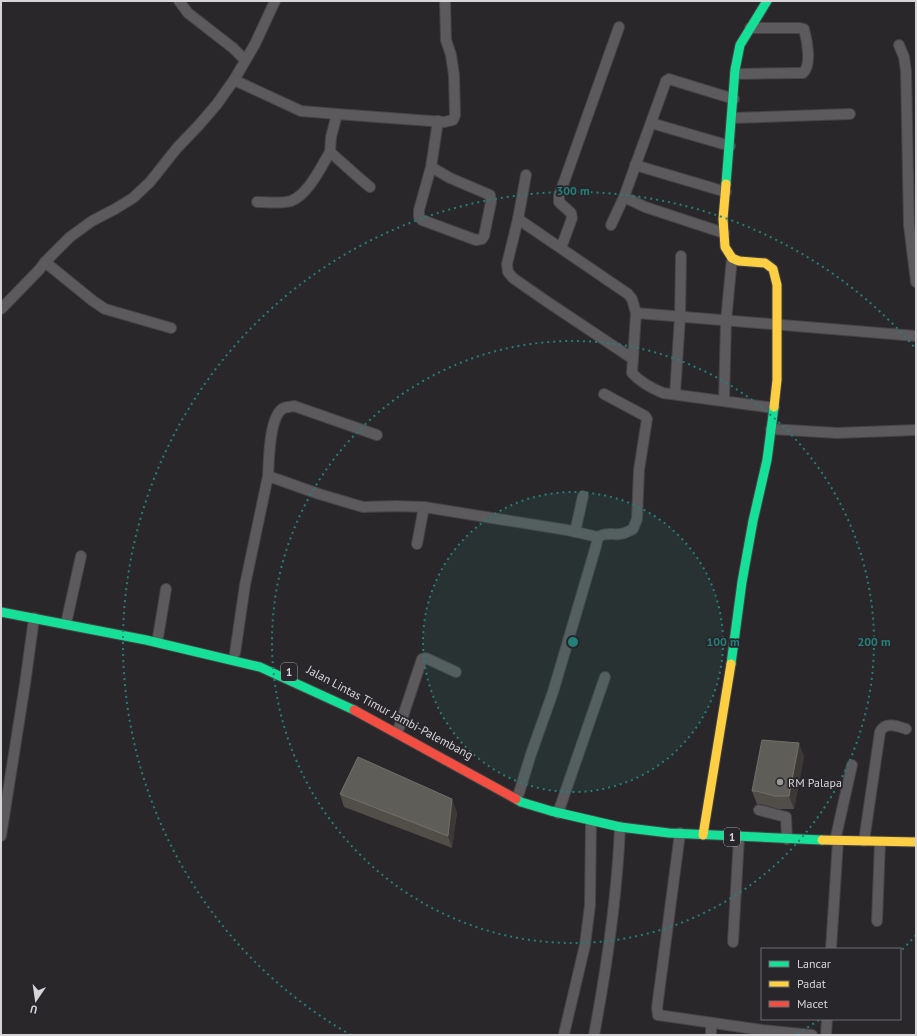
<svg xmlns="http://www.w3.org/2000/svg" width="917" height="1036" font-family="'PT Sans',sans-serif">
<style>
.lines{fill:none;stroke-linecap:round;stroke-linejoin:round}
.street-casing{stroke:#454346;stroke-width:12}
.fast-casing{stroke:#454346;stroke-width:11}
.slow-casing{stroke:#454346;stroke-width:11}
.jam-casing{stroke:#454346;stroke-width:11}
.street{stroke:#5c5a5c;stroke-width:10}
.fast{stroke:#16e098;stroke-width:9}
.slow{stroke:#ffcf43;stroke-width:9}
.jam{stroke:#f24e42;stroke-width:9}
.wall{fill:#514e48}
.shaded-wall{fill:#3b3835}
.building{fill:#5f5d57;stroke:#72706c}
.ring{fill:none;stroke:#238079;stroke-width:2;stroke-dasharray:2 4}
.poi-dot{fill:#9a989b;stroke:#29262b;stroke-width:1.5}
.labels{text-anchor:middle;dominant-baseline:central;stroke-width:3.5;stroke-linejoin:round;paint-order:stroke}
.shield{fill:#29262b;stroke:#a3a0a4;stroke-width:1}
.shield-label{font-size:11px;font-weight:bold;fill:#d7d5d8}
.street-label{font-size:12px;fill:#d7d5d8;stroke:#29262b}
.poi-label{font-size:12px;fill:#d7d5d8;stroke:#29262b;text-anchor:start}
.centre{fill:#238079;stroke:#29262b;stroke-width:2}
.ring-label{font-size:12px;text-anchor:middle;font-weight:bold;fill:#238079;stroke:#29262b;stroke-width:3.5;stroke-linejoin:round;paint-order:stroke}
</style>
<rect width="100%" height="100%" fill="#29272a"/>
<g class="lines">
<defs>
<g id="street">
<polyline points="179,1 188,13 233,48 245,60"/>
<polyline points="899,45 904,57 906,71 909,225 916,282"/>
<path d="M735,74L797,73H803C812,65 807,40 804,29L800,28H750"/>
<path d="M234,80L301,111L337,114L331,137L330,152C344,164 356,176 370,187"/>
<polyline points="337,114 444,122 453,120 455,115 454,75 451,55 446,40 445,1"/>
<polyline points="732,118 850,114"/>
<polyline points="651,123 730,146"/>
<polyline points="635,165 726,192"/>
<polyline points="431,167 450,178 490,195 491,202 484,236 482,239 476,240 422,220 419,217 419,210 431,167 438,121"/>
<polyline points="526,175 518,219 507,264 508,272 513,278 546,301 633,359"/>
<polyline points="624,197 645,207 724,233"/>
<path d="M257,202C267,202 281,204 291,201C308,195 321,167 330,152"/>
<path d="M518,219L628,294L632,299L636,313L632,373C641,383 651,388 663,393L774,408"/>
<polyline points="611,225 624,197 666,81 669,79 672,80 734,99"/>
<polyline points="561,248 572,218 571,213 559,202 559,196 619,27"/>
<polyline points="45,262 93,301 105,309 171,328"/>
<polyline points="1,309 39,270 45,262 70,237 92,221 115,209 133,198 150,182 177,148 199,125 217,104 234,80 255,44 275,1"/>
<polyline points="636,313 916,336"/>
<polyline points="675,394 680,317 681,256"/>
<polyline points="724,401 726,321 732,258"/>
<polyline points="771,429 837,433 916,430"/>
<path d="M268,476C269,460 269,419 282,409C285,407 290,407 294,406L377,435"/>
<polyline points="575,532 583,496"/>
<path d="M598,537C606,532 611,535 620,534C624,534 629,531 633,529L637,519L639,470L647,419L645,416L604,394"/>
<polyline points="417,544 424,507"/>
<polyline points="67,619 81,556"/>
<polyline points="158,637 166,589"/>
<polyline points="235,653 245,585 268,476 319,494 363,507 396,506 424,507 567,530 598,537 596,546 553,692 531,754 519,793"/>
<polyline points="399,728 422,659 425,658 428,659 456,672"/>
<polyline points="759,810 786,817 787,839"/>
<polyline points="558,813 605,677"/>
<polyline points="680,833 657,1008 658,1015 762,1030 812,1035"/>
<polyline points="1,836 25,684 34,618"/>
<polyline points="835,841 852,765"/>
<path d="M864,841L880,732C885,721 897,726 906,729"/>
<polyline points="877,921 880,842"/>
<polyline points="733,942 739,837"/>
<polyline points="831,949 838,841"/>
<polyline points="564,1034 585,945 590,905 591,821"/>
<path d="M594,1035C607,966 617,897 620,827"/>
<polyline points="711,1035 711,1023"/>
<polyline points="826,1035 827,1019"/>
</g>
<g id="fast">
<polyline points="726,184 735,70 740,45 767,1"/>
<polyline points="1,612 146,640 260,667 354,710"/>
<polyline points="731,664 742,582 753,521 767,460 774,407"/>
<polyline points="516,799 521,802 551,811 620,827 669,833 822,840"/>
</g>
<g id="slow">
<polyline points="726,184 723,219 725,247 732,258 739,261 765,263 773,269 777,285 777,380 774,407"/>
<polyline points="703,835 731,664"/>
<polyline points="822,840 916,842"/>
</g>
<polyline id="jam" points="354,710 516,799"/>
</defs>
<use href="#street" class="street-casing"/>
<use href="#fast" class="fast-casing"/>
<use href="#slow" class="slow-casing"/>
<use href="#jam" class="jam-casing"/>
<use href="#street" class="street"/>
<use href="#fast" class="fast"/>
<use href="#slow" class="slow"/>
<use href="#jam" class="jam"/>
</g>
<g class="wall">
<polygon points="804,756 794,809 779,809 761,804 757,804 752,791"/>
<polygon points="340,794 457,812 452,848 344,807"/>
</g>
<g class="shaded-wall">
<polygon points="799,743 804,756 794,809 789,796"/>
<polygon points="452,799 457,812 452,848 448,836"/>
</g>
<g class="building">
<polygon points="762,740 799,743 789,796 775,796 756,791 752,791"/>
<polygon points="358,757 452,799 448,836 340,794"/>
</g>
<circle cx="573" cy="642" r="150" fill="#238079" fill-opacity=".12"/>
<g class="ring">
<circle cx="573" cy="642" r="150"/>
<circle cx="573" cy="642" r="301"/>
<path d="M916 935A451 451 0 0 1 900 952M819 1020A451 451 0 0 1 795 1035M351 1035A451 451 0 1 1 916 349"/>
</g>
<circle class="poi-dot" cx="780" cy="782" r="4"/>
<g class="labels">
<g class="shield">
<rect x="281" y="663" width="16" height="18" rx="3"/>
<rect x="724" y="828" width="16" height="18" rx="3"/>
</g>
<g class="shield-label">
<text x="289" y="672">1</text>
<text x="732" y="837">1</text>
</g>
<g class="street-label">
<text transform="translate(390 712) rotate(28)">Jalan Lintas Timur Jambi-Palembang</text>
</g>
<g class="poi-label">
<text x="788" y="782">RM Palapa</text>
</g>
</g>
<circle cx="573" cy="642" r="6" class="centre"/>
<g class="ring-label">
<text x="573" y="195">300 m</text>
<text x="723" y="646">100 m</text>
<text x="874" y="646">200 m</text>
</g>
<rect width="917" height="1036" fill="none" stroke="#d7d5d8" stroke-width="4"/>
<rect x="761" y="948" width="140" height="72" fill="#29262b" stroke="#6f6c70"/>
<rect x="769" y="961" width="20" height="6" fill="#16e098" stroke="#6f6c70"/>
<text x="797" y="968" font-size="12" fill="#d7d5d8">Lancar</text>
<rect x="769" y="981" width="20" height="6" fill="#ffcf43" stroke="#6f6c70"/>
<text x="797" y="988" font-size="12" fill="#d7d5d8">Padat</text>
<rect x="769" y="1001" width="20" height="6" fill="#f24e42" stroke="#6f6c70"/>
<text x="797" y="1008" font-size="12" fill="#d7d5d8">Macet</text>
<g transform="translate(36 1000) rotate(193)" stroke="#29262b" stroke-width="3" paint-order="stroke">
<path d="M0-3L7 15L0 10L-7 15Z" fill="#d7d5d8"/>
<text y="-6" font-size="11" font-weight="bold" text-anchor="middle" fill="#d7d5d8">U</text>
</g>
</svg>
